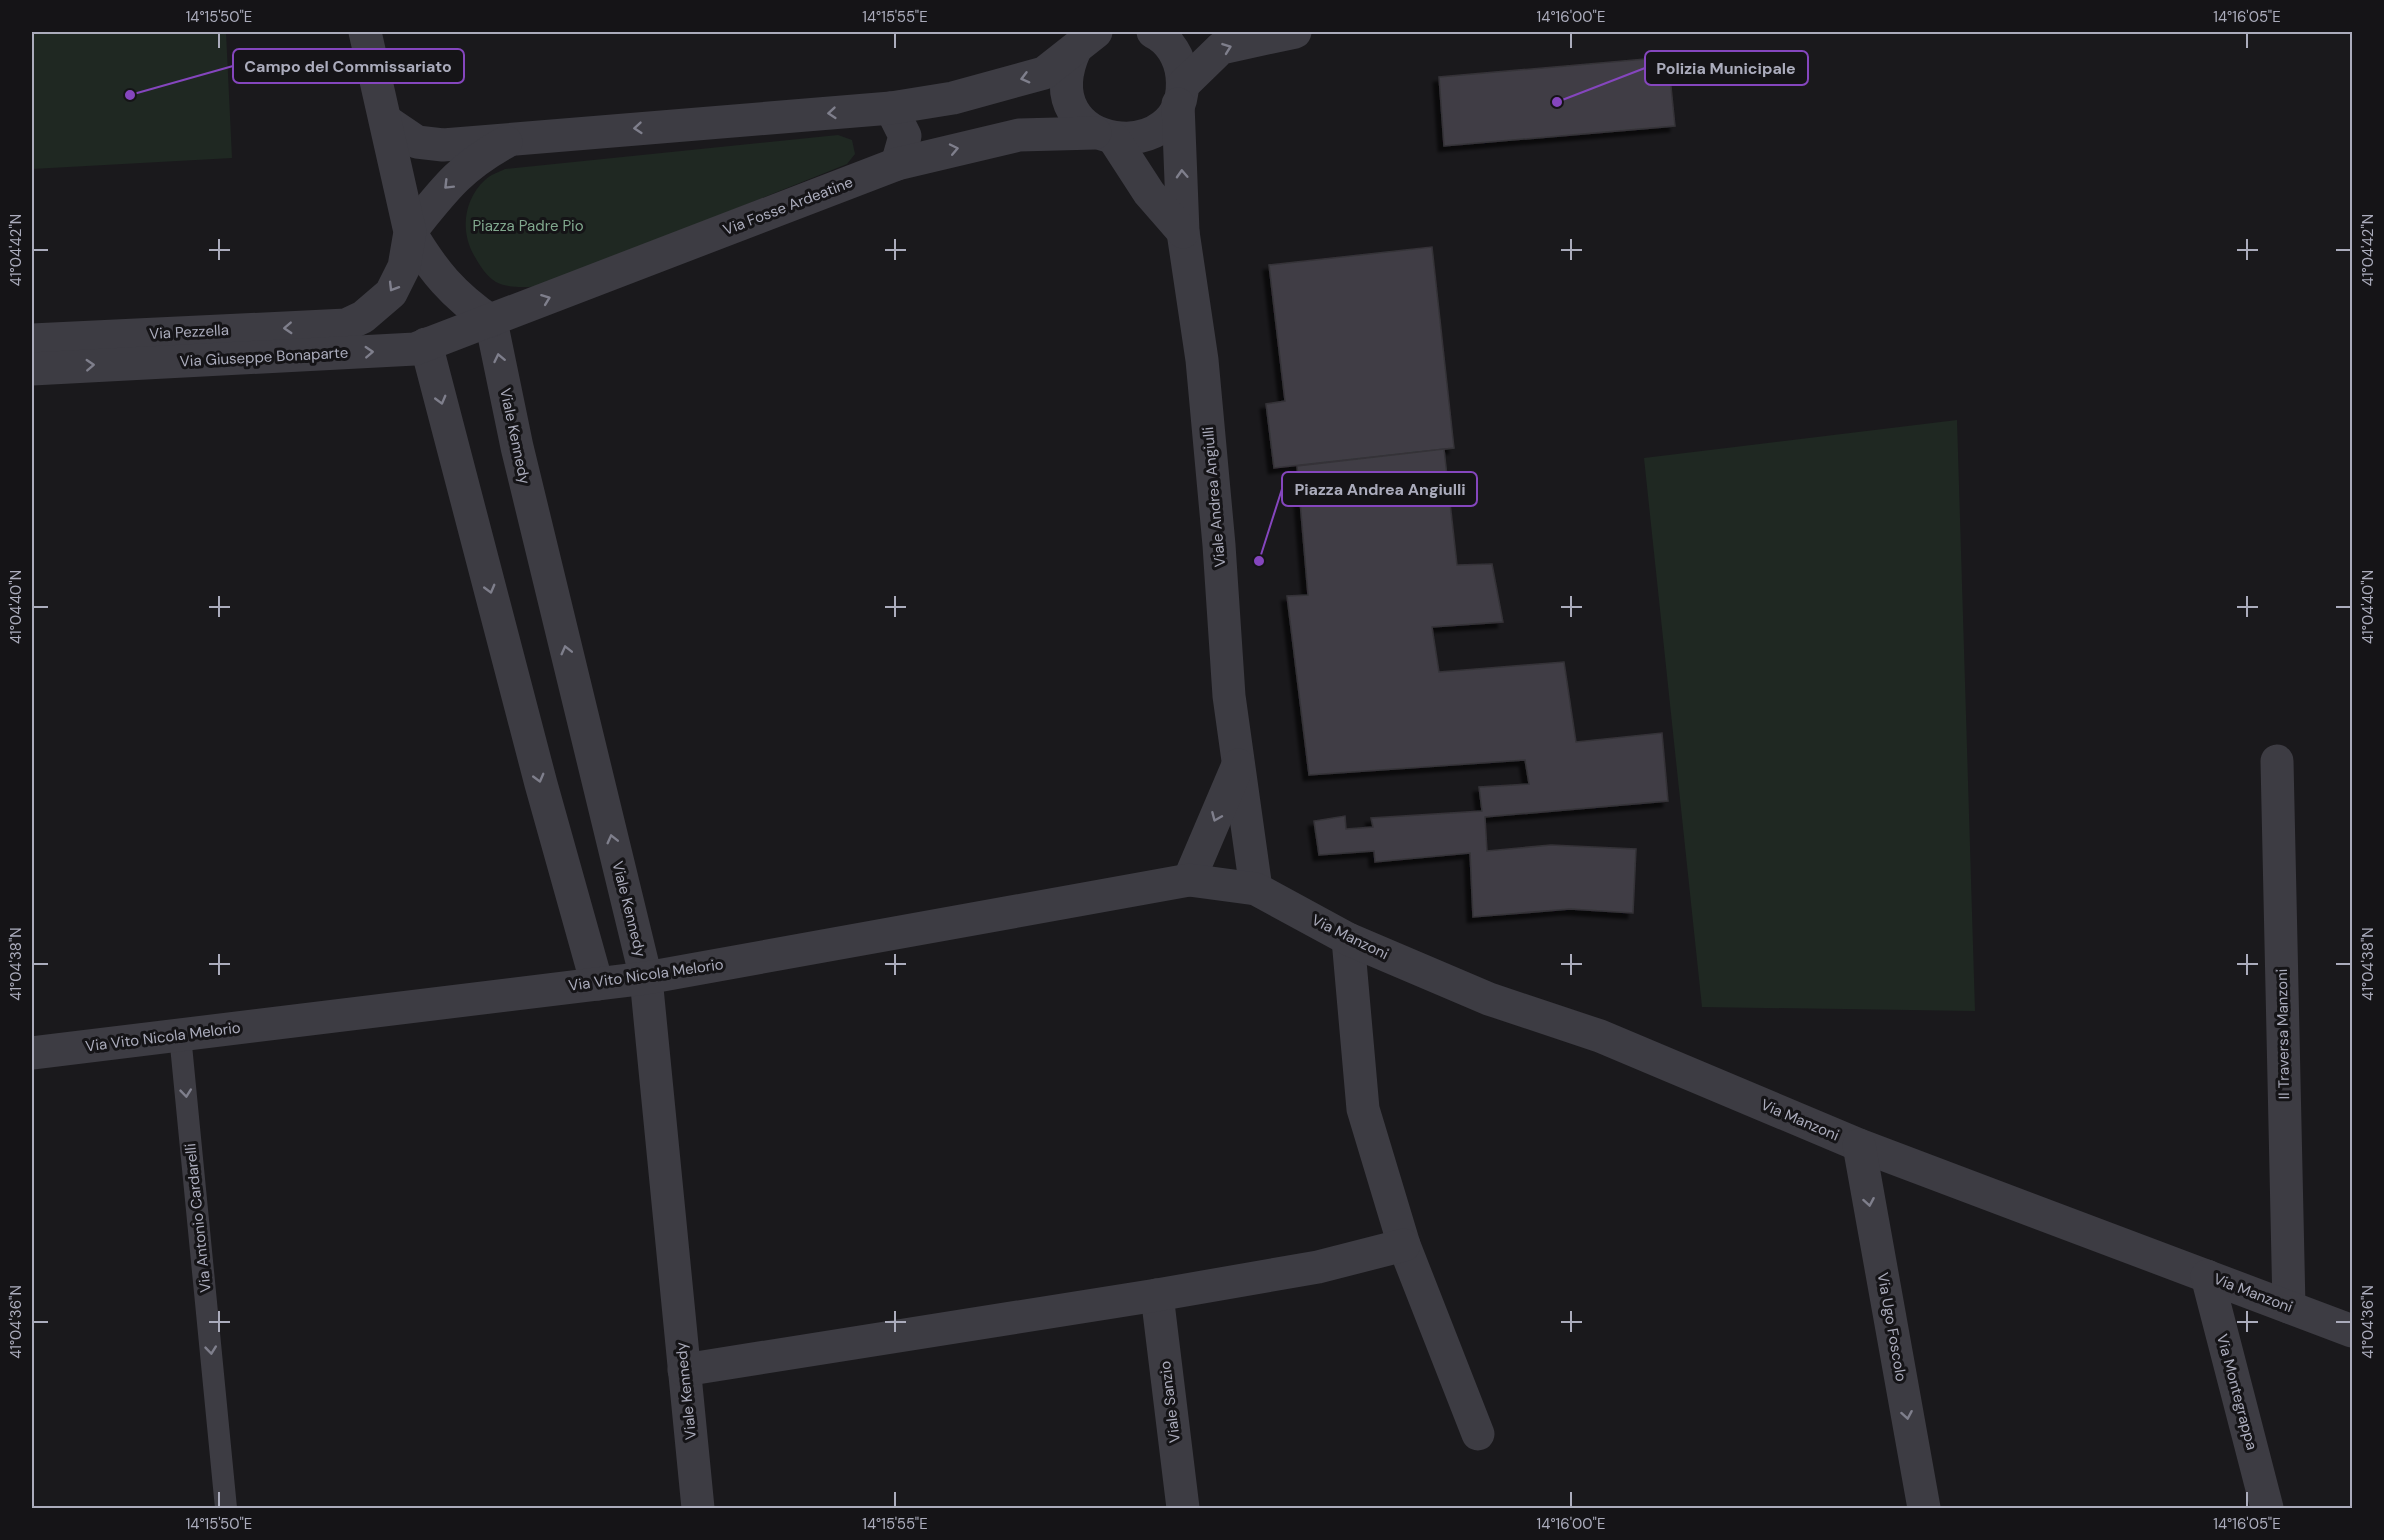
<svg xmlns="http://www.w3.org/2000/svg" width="2384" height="1540" font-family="'DM Sans',sans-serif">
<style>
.green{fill:#1f2822}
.building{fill:#3f3e44;stroke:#353338;stroke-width:1.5;filter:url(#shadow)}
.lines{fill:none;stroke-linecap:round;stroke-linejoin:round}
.lane{stroke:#3d3c43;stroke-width:22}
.street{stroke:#3d3c43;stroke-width:33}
.oneway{stroke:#7f7f8c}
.ticks{fill:none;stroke:#abacbc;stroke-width:2}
.labels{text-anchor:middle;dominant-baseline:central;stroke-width:6;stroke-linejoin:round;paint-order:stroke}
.street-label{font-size:15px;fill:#abacbc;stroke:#151417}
.park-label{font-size:15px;fill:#81a88e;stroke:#151417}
.leader{fill:none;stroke:#8546be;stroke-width:2}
.callout-dot{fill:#8546be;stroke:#151417;stroke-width:2}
.callout{fill:#151417;stroke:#8546be;stroke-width:2}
.callout-label{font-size:16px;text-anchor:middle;font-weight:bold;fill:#abacbc}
.neatline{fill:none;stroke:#abacbc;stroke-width:2}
.ticks-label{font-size:15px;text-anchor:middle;fill:#abacbc}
</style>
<defs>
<filter id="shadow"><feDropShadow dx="-5.5" dy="5.5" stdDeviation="1.5" flood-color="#0009"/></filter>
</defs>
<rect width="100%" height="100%" fill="#1a191c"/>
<g class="green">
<polygon points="32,32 226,32 232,158 32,169"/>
<path d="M838,135L852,140L855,154L847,164L543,286C529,287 509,289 496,282C487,277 480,266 475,257C460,233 463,200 485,180C490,175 499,172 505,169Z"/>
<polygon points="1957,420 1975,1011 1702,1007 1644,458"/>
</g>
<g class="building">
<polygon points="1668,57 1675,126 1444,146 1439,77"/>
<polygon points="1432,247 1454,448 1274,468 1266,404 1285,401 1269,265"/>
<polygon points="1444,449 1457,565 1492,564 1503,622 1432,627 1439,672 1564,662 1576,742 1662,733 1668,801 1485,817 1487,851 1551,845 1636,849 1633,913 1570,909 1473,917 1470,853 1375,862 1374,851 1319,855 1314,821 1345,816 1346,829 1373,827 1371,818 1482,811 1479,787 1529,784 1525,760 1309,775 1287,596 1308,595 1297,466"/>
</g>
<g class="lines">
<polyline class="lane" points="180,1035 226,1508"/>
<g class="street">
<path d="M1075,50C1028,154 1192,170 1182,76C1180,58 1170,40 1153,32"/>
<polyline points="1183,85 1221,48 1295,32"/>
<polyline points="1178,104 1183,232 1202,360 1219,545 1229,696 1256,889"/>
<polyline points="891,108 905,136 897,164"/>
<polyline points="386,121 417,142 443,145 891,108 953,98 1044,73 1096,32"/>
<polyline points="1114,139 1149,193 1183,232"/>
<polyline points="491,321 517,447 646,978 698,1508"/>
<path d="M491,321C453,295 433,271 410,232C443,191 459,168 506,142"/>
<polyline points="32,340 346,325 363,317 391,293 404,267 410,232 365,32"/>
<polyline points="426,344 541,784 597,984"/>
<polyline points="32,369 415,349 897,164 1019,135 1095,133"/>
<polyline points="2277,761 2289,1307"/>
<polyline points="1189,880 1238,765"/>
<polyline points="1348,939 1363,1109 1404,1245 1478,1434"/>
<polyline points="32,1053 646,978 1189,880 1256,889 1348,939 1489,999 1600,1036 1859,1145 2352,1331"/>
<polyline points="1859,1145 1924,1508"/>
<polyline points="2207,1276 2267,1508"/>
<polyline points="1157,1295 1183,1508"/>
<polyline points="684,1370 1157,1295 1318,1267 1404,1245"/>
</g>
</g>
<defs><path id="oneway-chevron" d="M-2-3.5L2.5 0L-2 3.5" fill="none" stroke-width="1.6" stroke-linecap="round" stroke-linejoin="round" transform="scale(1.5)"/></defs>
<g class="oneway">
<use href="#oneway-chevron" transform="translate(1227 48) rotate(-20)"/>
<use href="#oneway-chevron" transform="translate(1025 78) rotate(165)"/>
<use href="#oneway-chevron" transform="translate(832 113) rotate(175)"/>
<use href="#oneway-chevron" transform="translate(638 128) rotate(175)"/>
<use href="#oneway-chevron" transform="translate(954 149) rotate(-12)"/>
<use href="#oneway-chevron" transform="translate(1182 174) rotate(-93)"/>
<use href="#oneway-chevron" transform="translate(448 185) rotate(135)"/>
<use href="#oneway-chevron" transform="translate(393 287) rotate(121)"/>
<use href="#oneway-chevron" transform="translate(546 299) rotate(-21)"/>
<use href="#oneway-chevron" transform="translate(288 328) rotate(177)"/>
<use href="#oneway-chevron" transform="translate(369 352) rotate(-3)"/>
<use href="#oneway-chevron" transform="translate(499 358) rotate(-102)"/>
<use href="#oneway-chevron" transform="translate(90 365) rotate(-3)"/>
<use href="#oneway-chevron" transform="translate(441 400) rotate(75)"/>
<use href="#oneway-chevron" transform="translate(490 589) rotate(75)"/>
<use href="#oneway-chevron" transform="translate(566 650) rotate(-104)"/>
<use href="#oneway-chevron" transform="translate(539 778) rotate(75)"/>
<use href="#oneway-chevron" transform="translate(1216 817) rotate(113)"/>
<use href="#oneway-chevron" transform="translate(612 839) rotate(-104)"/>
<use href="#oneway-chevron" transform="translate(186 1093) rotate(84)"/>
<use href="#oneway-chevron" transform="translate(1869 1202) rotate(80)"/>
<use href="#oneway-chevron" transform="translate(211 1350) rotate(84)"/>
<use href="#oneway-chevron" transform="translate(1907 1415) rotate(80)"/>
</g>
<path class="ticks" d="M219,33V48M895,33V48M1571,33V48M2247,33V48M219,239V260M895,239V260M1571,239V260M2247,239V260M33,250H48M209,250H230M885,250H906M1561,250H1582M2237,250H2258M2336,250H2351M219,596V617M895,596V617M1571,596V617M2247,596V617M33,607H48M209,607H230M885,607H906M1561,607H1582M2237,607H2258M2336,607H2351M219,954V975M895,954V975M1571,954V975M2247,954V975M33,964H48M209,964H230M885,964H906M1561,964H1582M2237,964H2258M2336,964H2351M219,1311V1332M895,1311V1332M1571,1311V1332M2247,1311V1332M33,1322H48M209,1322H230M885,1322H906M1561,1322H1582M2237,1322H2258M2336,1322H2351M219,1492V1507M895,1492V1507M1571,1492V1507M2247,1492V1507"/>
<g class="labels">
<g class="street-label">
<text transform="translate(788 206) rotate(-21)">Via Fosse Ardeatine</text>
<text transform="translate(189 332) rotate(-3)">Via Pezzella</text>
<text transform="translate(264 357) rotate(-3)">Via Giuseppe Bonaparte</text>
<text transform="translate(515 436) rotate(78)">Viale Kennedy</text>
<text transform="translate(1214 497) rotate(-95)">Viale Andrea Angiulli</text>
<text transform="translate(629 909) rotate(76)">Viale Kennedy</text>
<text transform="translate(1350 937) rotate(26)">Via Manzoni</text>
<text transform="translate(646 975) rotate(-8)">Via Vito Nicola Melorio</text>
<text transform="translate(2283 1034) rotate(-91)">II Traversa Manzoni</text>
<text transform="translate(163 1037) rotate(-7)">Via Vito Nicola Melorio</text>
<text transform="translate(1800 1120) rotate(23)">Via Manzoni</text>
<text transform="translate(198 1218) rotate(-96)">Via Antonio Cardarelli</text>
<text transform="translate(2253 1293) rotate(21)">Via Manzoni</text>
<text transform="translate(1892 1327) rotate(80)">Via Ugo Foscolo</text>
<text transform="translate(686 1391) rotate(-96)">Viale Kennedy</text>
<text transform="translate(2237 1392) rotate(75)">Via Montegrappa</text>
<text transform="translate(1170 1402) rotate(-97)">Viale Sanzio</text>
</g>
<g class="park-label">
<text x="528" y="226">Piazza Padre Pio</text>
</g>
</g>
<path class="leader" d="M130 95L233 66M1557 102L1645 68M1259 561L1282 489"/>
<g class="callout-dot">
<circle cx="130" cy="95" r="6"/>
<circle cx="1557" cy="102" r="6"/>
<circle cx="1259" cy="561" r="6"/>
</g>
<g class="callout">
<rect x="233" y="49" width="231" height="34" rx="6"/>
<rect x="1645" y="51" width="163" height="34" rx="6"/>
<rect x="1282" y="472" width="195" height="34" rx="6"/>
</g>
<g class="callout-label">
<text x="348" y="72">Campo del Commissariato</text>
<text x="1726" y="74">Polizia Municipale</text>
<text x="1380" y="495">Piazza Andrea Angiulli</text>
</g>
<rect width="2384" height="1540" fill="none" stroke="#151417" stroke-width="66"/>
<rect x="33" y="33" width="2318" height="1474" class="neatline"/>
<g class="ticks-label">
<text x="219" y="22">14°15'50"E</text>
<text x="895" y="22">14°15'55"E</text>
<text x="1571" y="22">14°16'00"E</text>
<text x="2247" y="22">14°16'05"E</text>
<text transform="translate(16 250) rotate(-90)" y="5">41°04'42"N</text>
<text transform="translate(2368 250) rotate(-90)" y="5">41°04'42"N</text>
<text transform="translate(16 607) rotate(-90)" y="5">41°04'40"N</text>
<text transform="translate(2368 607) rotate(-90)" y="5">41°04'40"N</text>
<text transform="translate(16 964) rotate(-90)" y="5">41°04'38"N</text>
<text transform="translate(2368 964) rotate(-90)" y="5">41°04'38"N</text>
<text transform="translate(16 1322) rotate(-90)" y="5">41°04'36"N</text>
<text transform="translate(2368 1322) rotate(-90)" y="5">41°04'36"N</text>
<text x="219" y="1529">14°15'50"E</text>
<text x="895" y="1529">14°15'55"E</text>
<text x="1571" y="1529">14°16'00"E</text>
<text x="2247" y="1529">14°16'05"E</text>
</g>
</svg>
